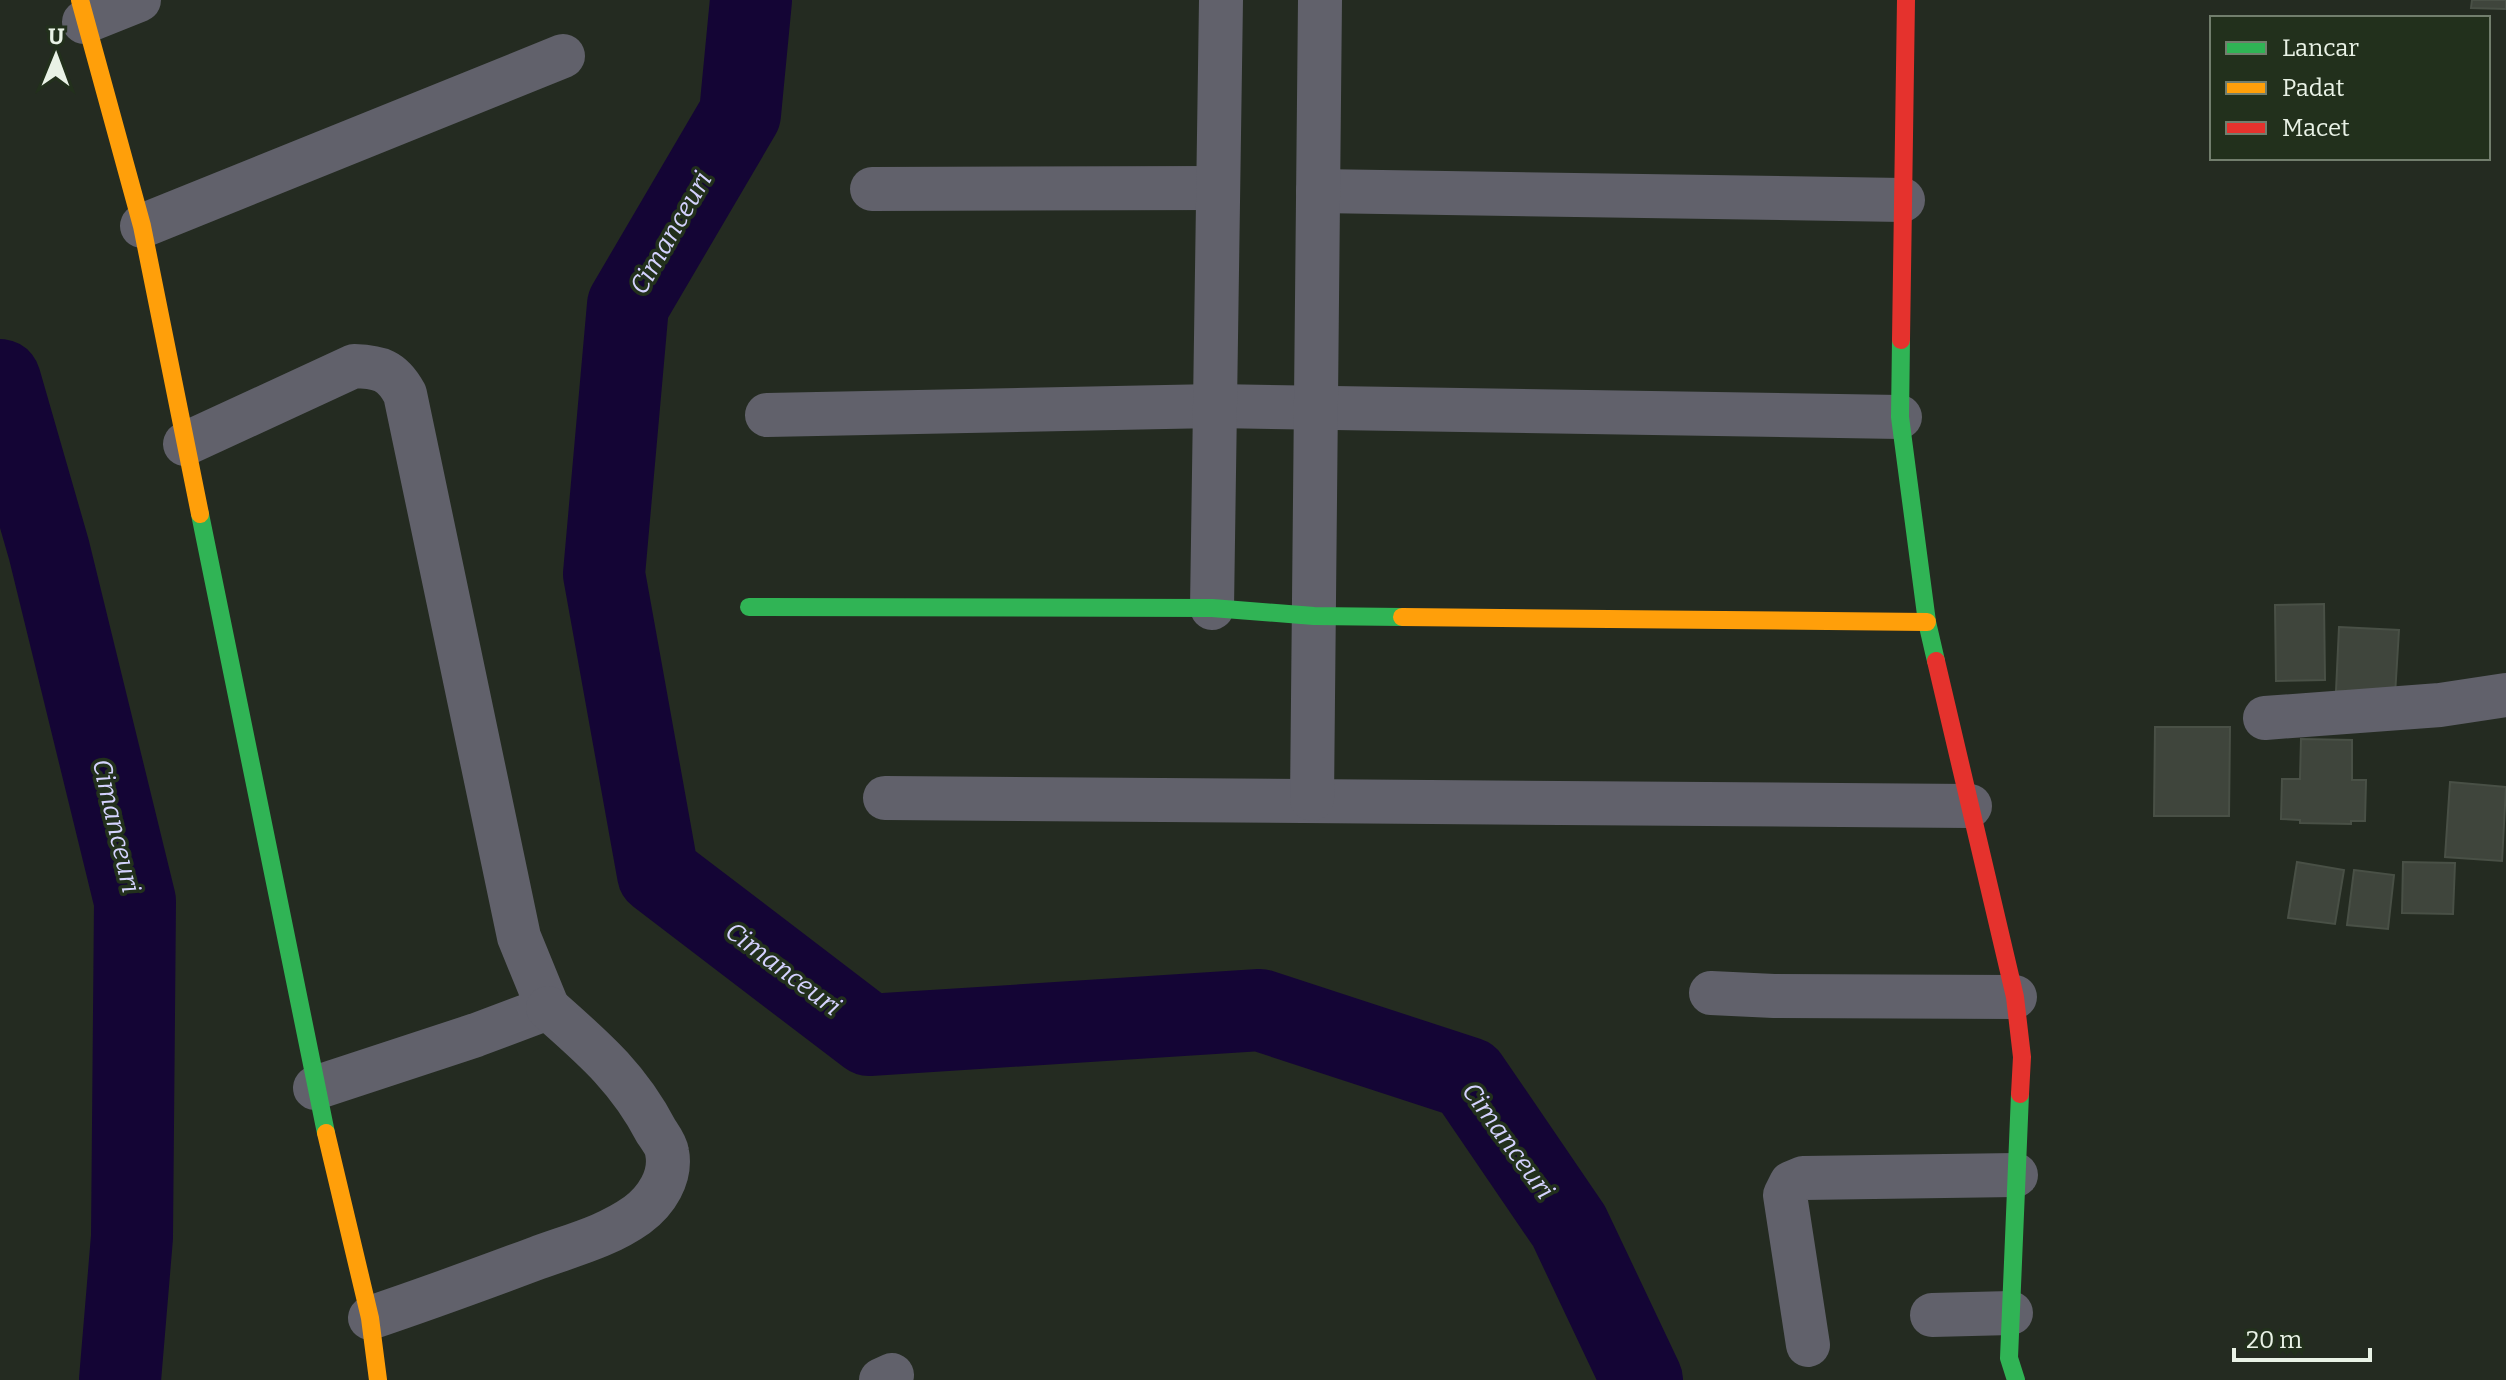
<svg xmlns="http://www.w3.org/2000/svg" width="2506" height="1380" font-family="Bitter,serif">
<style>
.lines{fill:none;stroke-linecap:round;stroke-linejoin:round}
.river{stroke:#140535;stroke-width:82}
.building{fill:#3f453c;stroke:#495046;stroke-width:2}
.street{stroke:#61616b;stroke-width:44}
.fast{stroke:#30b455;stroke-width:18}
.slow{stroke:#ff9f0a;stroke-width:18}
.jam{stroke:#e5322d;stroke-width:18}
.labels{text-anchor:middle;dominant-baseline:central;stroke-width:7;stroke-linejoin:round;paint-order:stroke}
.water-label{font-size:26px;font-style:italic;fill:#d4d2fe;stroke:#22301c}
</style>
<rect width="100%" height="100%" fill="#242b21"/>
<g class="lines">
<g class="river">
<polyline points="751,0 740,114 628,305 604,574 658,874 869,1035 1260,1010 1468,1078 1569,1226 1642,1380"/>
<polyline points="0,380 49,550 135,901 132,1237 120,1380"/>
</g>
</g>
<g class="building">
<polygon points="2472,0 2506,0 2506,9 2471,8"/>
<polygon points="2324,604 2325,680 2276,681 2275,605"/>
<polygon points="2339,627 2399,630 2395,695 2336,691"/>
<polygon points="2155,727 2230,727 2229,816 2154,816"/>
<polygon points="2301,739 2352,740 2352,780 2366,780 2365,821 2351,821 2351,824 2300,823 2300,820 2281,819 2282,779 2300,779"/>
<polygon points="2450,782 2506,787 2502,861 2445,857"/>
<polygon points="2297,862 2344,870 2335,924 2288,918"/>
<polygon points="2403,862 2455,863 2453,914 2402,913"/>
<polygon points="2354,870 2394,875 2388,929 2347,925"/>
</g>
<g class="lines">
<g class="street">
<polyline points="84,22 139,0"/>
<polyline points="872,189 1218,188"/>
<polyline points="1318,191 1903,200"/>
<polyline points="142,226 563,56"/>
<polyline points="767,415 1215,406 1900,417"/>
<path d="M185,444L354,366C380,367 392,370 405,394L519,937L548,1008L476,1035L315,1088"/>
<polyline points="1212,608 1221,0"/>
<polyline points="2265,718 2440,705 2506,695"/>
<polyline points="885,798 1970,806"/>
<polyline points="1312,799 1320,0"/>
<polyline points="1711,993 1774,996 2015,997"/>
<polyline points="1932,1315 2011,1313"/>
<path d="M370,1318C426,1299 481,1279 537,1258C572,1245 606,1237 637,1215C656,1201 672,1177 667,1152C666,1145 660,1137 656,1131C628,1077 592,1047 548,1008"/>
<polyline points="1808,1345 1785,1195 1791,1183 1803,1178 2016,1175"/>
<polyline points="881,1380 892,1375"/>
</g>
<g class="fast">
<polyline points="1901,340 1900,417 1927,622 1936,661"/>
<polyline points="200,514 326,1133"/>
<polyline points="749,607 1212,608 1314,616 1402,617"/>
<polyline points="2016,1380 2009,1358 2020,1094"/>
</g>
<g class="slow">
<polyline points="80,0 142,226 200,514"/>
<polyline points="1402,617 1927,622"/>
<polyline points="326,1133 370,1318 378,1380"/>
</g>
<g class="jam">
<polyline points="1901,340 1906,0"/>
<polyline points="1936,661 2015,997 2022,1057 2020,1094"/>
</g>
</g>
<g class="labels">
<g class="water-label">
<text transform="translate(671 233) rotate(-60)">Cimanceuri</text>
<text transform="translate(116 826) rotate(77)">Cimanceuri</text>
<text transform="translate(783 969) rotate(37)">Cimanceuri</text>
<text transform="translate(1508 1141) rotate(54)">Cimanceuri</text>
</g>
</g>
<rect x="2210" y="16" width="280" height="144" fill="#22301c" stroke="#727e6d" stroke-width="2"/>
<rect x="2226" y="42" width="40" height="12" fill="#30b455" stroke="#727e6d" stroke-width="2"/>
<text x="2282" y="56" font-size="24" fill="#e9f2e6">Lancar</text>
<rect x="2226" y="82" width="40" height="12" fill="#ff9f0a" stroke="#727e6d" stroke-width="2"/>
<text x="2282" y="96" font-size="24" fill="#e9f2e6">Padat</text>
<rect x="2226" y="122" width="40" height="12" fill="#e5322d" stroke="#727e6d" stroke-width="2"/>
<text x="2282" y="136" font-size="24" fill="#e9f2e6">Macet</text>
<g transform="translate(56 56) rotate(1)" stroke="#22301c" stroke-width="6" paint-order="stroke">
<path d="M0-6L14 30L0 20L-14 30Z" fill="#e9f2e6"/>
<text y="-12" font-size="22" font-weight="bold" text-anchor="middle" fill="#e9f2e6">U</text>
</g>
<path d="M2234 1348v12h136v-12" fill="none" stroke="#e9f2e6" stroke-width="4"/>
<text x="2246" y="1348" font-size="24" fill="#e9f2e6" stroke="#22301c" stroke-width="6" paint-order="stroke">20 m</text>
</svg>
